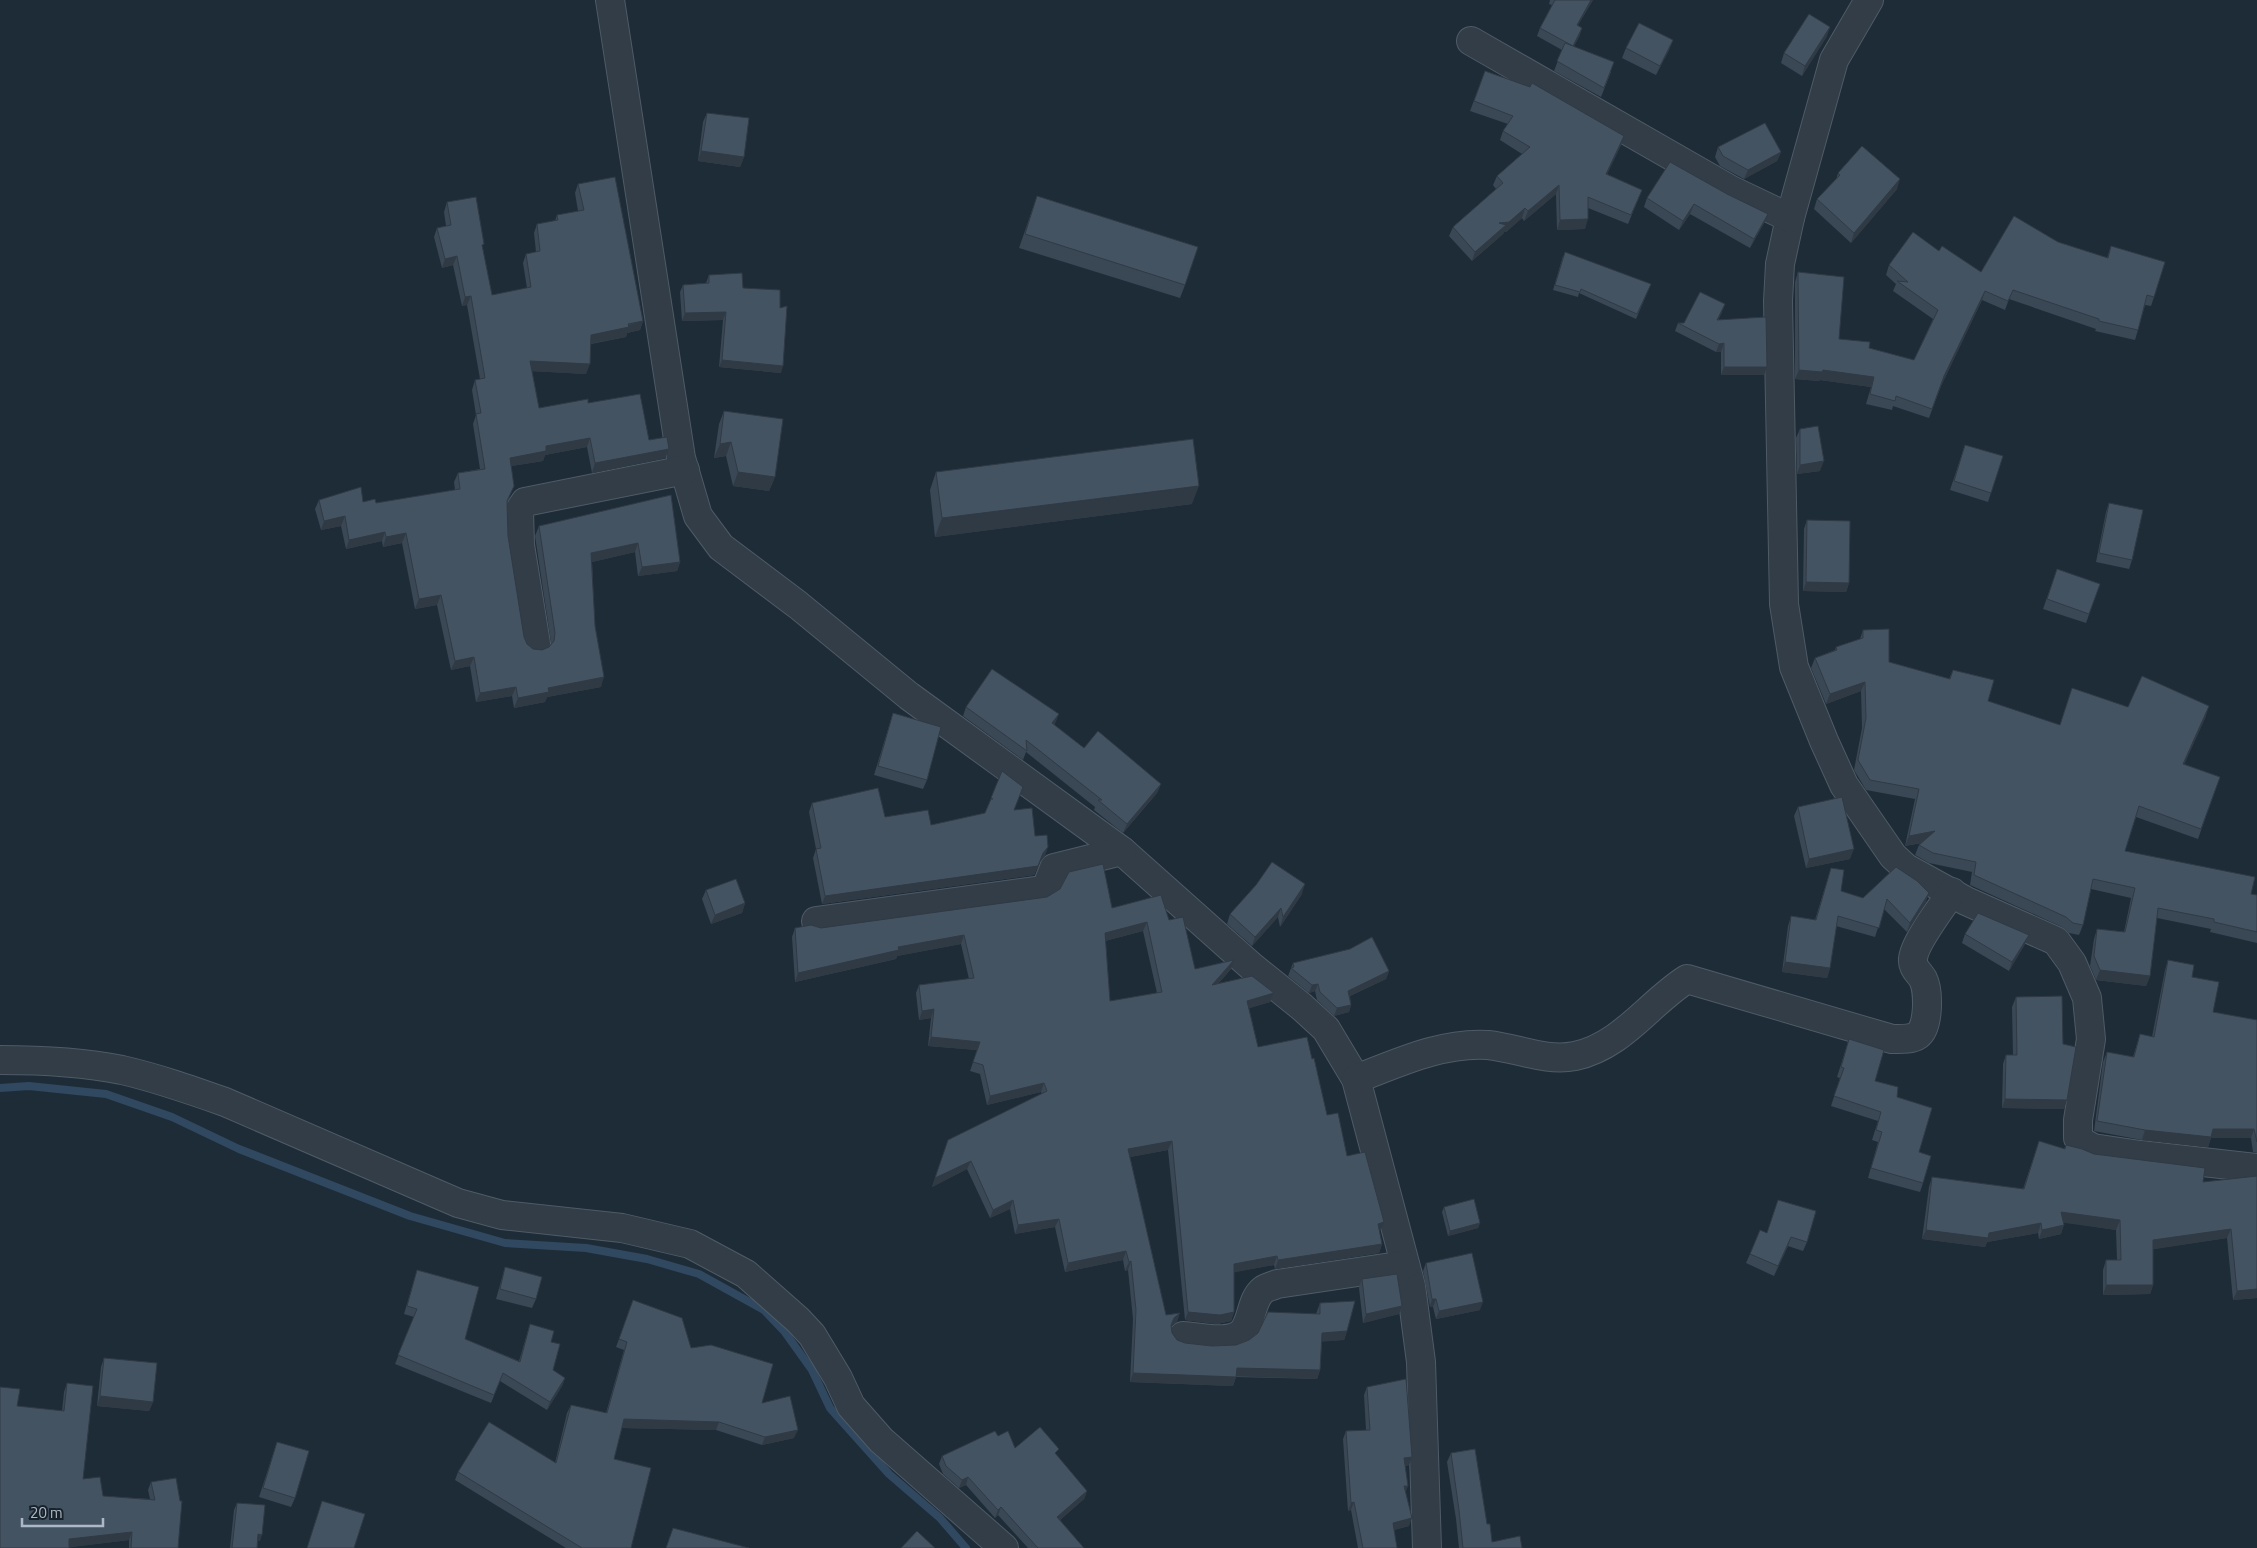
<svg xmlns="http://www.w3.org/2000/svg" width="2257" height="1548" font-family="'Titillium Web',sans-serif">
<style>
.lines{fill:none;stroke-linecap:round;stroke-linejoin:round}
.stream{stroke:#304960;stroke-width:8}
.minor-casing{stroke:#4f5b66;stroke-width:30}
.minor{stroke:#323d48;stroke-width:28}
.wall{fill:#3a4754;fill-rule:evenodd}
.shaded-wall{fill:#303a45}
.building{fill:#445362;stroke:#303a45;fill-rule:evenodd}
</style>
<rect width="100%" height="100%" fill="#1e2c38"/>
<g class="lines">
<polyline class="stream" points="0,1088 29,1086 106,1094 172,1117 239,1149 410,1216 505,1243 586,1248 647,1259 699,1274 764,1310 784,1331 812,1370 830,1408 889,1474 940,1518 966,1548"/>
<defs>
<g id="minor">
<polyline points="610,0 681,458 698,516 721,547 798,605 909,696 1122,851 1251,966 1302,1007 1326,1029 1356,1079 1411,1286 1421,1362 1427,1548"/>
<polyline points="1869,0 1834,60 1790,218 1780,264 1778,301 1784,604 1794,667 1824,741 1844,785 1893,856 1906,868 1966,901 2056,941 2072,963 2087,998 2091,1039 2078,1120 2078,1138 2082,1142 2093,1148 2140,1155 2257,1168"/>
<polyline points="1471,41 1731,190 1790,218"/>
<polyline points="536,644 520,545 519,511 525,502 685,470"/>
<polyline points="816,921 1042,890 1047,886 1054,868 1122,851"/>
<path d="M0,1060C40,1060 82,1062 122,1070C157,1078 191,1090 225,1102L458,1203L502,1215L622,1228L690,1244L746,1274L798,1320L812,1335L838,1378L851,1406L881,1440L1004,1548"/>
<path d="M1356,1079C1398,1063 1442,1042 1488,1045C1517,1048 1546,1062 1575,1056C1622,1046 1649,1003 1687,979L1892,1039C1900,1039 1911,1040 1918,1035C1929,1027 1929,991 1923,979C1919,972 1912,968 1913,959C1914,943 1942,907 1952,892"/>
<path d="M1183,1336C1199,1337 1221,1343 1237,1336C1253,1329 1249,1301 1263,1290C1267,1287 1273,1286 1277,1284L1405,1265"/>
</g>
</defs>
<use href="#minor" class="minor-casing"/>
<use href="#minor" class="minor"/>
</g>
<g class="wall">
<polygon points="1550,0 1593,0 1578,25 1580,35 1574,46 1611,72 1601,97 1554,71 1562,50 1537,36 1540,28 1552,5 1549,4"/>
<polygon points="1827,36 1802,76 1781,63 1784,53"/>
<polygon points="1673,40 1669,50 1656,75 1622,58 1626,48"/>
<polygon points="1485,71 1621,145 1607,174 1642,190 1628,224 1588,208 1585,229 1557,230 1556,194 1524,221 1522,218 1506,232 1504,232 1503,234 1472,261 1449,236 1453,227 1496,189 1493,185 1497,176 1522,154 1500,140 1503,131 1508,124 1470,111"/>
<polygon points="707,113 744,157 740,167 698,161 703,122"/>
<polygon points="1718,147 1781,152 1777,161 1744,179 1720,166 1715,157"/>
<polygon points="1670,162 1764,223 1750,248 1690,214 1679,230 1644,207 1647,198"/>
<polygon points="1838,173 1897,189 1851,243 1814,209 1817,199 1836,180"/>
<polygon points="578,184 643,321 640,330 627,333 626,337 591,344 586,374 532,371 539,408 588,403 649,440 665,458 592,473 587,447 545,455 543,461 511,466 514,486 507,503 508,536 524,637 527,644 533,649 542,650 549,647 551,644 551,642 535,536 539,526 671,495 680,562 677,571 638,576 635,552 592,562 595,626 601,687 547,697 545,702 514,708 512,696 476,702 470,666 451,670 437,605 415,609 402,543 383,547 382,541 346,549 341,526 321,530 315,509 319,500 363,502 376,503 455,490 454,482 458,473 480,469 473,424 476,415 472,390 475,380 480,379 467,305 462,306 453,265 442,268 434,237 437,228 446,226 444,212 447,202 483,249 492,295 527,288 523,263 526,254 536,252 534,233 537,224 555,221 557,215 578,211 575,193"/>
<polygon points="1037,196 1185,285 1180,298 1019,248"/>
<polygon points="2058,242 2107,258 2111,246 2154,297 2151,306 2145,305 2138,330 2135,340 2095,331 2096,329 2009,299 2005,310 1982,300 1941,386 1929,418 1893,406 1892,410 1866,404 1871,387 1820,380 1819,381 1795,379 1795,282 1798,272 1839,339 1869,348 1914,360 1933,319 1893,291 1896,284 1886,275 1889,265 1939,251 1981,272"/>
<polygon points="1563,256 1651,284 1636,319 1579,293 1578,297 1553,290"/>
<polygon points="709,275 743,288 780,308 781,373 719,367 723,320 682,321 680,292 683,285 706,283"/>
<polygon points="1722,312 1718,320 1767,367 1764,375 1721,375 1721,352 1716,352 1675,331 1678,323 1684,323"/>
<polygon points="724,411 775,477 769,491 733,486 726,456 714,458 719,424"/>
<polygon points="1800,429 1820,471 1797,474 1796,438"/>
<polygon points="1965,445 2003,456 1988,502 1950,490"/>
<polygon points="936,472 1192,504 935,537 930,490"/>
<polygon points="2109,503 2132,560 2129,569 2096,562 2106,512"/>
<polygon points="1807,520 1849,583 1846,592 1803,591 1804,529"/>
<polygon points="2057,569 2100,584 2086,623 2043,609"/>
<polygon points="1863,630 1889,662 1949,679 1953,670 1988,701 2060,725 2128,707 2206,716 2184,764 2220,777 2198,839 2136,817 2125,851 2251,894 2257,895 2257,943 2210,932 2211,929 2157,918 2150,976 2146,986 2096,980 2090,966 2094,939 2097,929 2124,932 2131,898 2091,889 2083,925 2079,935 2069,933 2062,927 1970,885 1972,872 1929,863 1915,855 1919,845 1922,843 1905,846 1915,799 1866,790 1854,770 1862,728 1861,691 1826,704 1811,668 1815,658 1835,650 1836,647 1860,639"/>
<polygon points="966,707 1055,724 1054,725 1084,748 1161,784 1157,793 1123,833 1094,810 1095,807 1026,752 1023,760 963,716"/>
<polygon points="893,713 927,780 923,789 874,775"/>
<polygon points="1002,771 1014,810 1035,836 1045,856 1040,862 1034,875 822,904 813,858 816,849 809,812 812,803 885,817 931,825 985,813"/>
<polygon points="1798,807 1850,859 1806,868 1794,816"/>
<polygon points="1896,867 1926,902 1907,932 1884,909 1875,937 1836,926 1830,968 1827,978 1782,972 1788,926 1791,916 1815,920 1831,868 1841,891 1863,898"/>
<polygon points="706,890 745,903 742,913 711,924 702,899"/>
<polygon points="1302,894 1280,927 1278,917 1252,946 1227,924 1230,914"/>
<path d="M1112,908L1169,920L1195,969H1231L1218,984L1274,993L1270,1002L1249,1008L1258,1047L1312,1059L1327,1115L1347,1156L1380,1231L1379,1232L1382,1244L1379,1253L1275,1269L1274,1265L1234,1272V1312L1231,1321L1217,1324L1185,1320L1168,1150L1130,1157L1166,1315L1177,1322L1171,1326L1172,1333L1177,1340L1185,1343L1212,1346L1236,1345L1316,1314L1320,1303L1347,1331L1344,1340L1322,1341L1320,1370L1317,1379L1236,1377L1233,1386L1130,1382L1133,1319L1128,1270L1125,1271L1123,1260L1065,1272L1055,1227L1015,1234L1010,1209L990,1218L967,1169L932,1187L948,1140L1042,1094L1041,1092L987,1105L980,1074L970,1071L977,1050L928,1046L931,1018L919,1020L916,993L919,985L969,979L961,944L897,956L896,959L795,982L792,937L795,928H821ZM1143,931L1157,993L1110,1001L1105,941Z"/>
<polygon points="1965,934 2029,935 2025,944 2009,971 1962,943"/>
<polygon points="2168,960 2192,977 2213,1012 2257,1020 2257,1153 2253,1152 2251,1138 2211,1138 2208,1147 2142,1140 2094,1131 2103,1062 2107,1052 2133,1057 2140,1034 2152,1037 2165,970"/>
<polygon points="1293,963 1389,971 1386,979 1350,996 1351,1005 1349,1012 1334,1016 1317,1000 1315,991 1309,993 1288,976"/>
<polygon points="2016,997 2064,1109 2002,1108 2003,1064 2006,1055 2013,1055 2012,1007"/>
<polygon points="1849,1039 1875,1081 1897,1097 1919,1152 1923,1183 1920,1192 1868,1178 1878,1142 1872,1140 1878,1121 1831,1106 1840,1078 1837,1077"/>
<polygon points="2039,1141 2064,1149 2066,1145 2094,1154 2203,1182 2257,1176 2257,1298 2233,1300 2227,1238 2153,1249 2153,1285 2150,1294 2103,1295 2103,1270 2106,1260 2117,1260 2116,1230 2064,1222 2061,1234 2039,1239 2038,1233 1987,1242 1985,1247 1922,1239 1929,1187 1932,1177 2023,1189"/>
<polygon points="1778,1200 1807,1242 1803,1251 1788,1246 1774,1276 1746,1263 1750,1254 1767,1233"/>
<polygon points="1444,1207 1480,1223 1478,1228 1448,1236 1442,1212"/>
<polygon points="1426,1263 1480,1310 1436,1319 1433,1307 1430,1307 1423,1271"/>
<polygon points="505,1267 536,1299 532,1308 496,1299"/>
<polygon points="417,1270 465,1339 519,1361 530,1324 551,1342 553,1370 565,1378 562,1386 547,1410 500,1381 491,1403 395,1364 414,1317 404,1314"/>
<polygon points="1362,1279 1402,1306 1399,1314 1363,1323 1359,1288"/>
<polygon points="633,1300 691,1348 762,1403 794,1438 762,1445 716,1430 622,1428 614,1459 631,1548 566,1548 455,1480 458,1472 555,1463 567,1413 571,1405 606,1413 624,1350 616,1347"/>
<polygon points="104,1358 153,1402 149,1411 97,1406 101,1367"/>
<polygon points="67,1383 83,1479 103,1496 150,1499 148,1490 151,1482 178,1548 129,1548 129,1540 69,1547 17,1406 62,1411 64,1392"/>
<polygon points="1367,1387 1412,1457 1409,1465 1405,1466 1406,1492 1409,1526 1394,1530 1397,1548 1358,1548 1351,1510 1348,1511 1343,1439 1346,1431 1366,1430 1364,1395"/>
<polygon points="998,1436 1015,1448 1057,1456 1087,1491 1084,1499 1060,1520 1084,1548 1028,1548 998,1515 995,1518 966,1485 959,1488 943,1474 939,1464 942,1456"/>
<polygon points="277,1442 295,1498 291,1507 259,1497"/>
<polygon points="1451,1453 1487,1524 1492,1542 1522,1548 1459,1548 1456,1519 1447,1462"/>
<polygon points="237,1503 260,1541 258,1541 257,1548 230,1548 234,1510"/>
</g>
<g class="shaded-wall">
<polygon points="1591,0 1593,0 1574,32 1577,25"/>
<polygon points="1830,27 1827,36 1802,76 1805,66"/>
<polygon points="1582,28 1580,35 1570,54 1572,46"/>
<polygon points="1673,40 1669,50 1656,75 1660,66"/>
<polygon points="1624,136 1621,145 1603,183 1606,174"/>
<polygon points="701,151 744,157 740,167 698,161"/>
<polygon points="1781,152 1777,161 1744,179 1748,170"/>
<polygon points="1900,179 1897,189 1851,243 1854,233"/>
<polygon points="1559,185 1556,194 1524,221 1528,211"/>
<polygon points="1694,204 1690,214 1679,230 1683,221"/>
<polygon points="1525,208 1522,218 1506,232 1504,232 1503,234 1472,261 1475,252 1499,223"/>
<polygon points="1768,214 1764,223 1750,248 1754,239"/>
<polygon points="1588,219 1585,229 1557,230 1560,220"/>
<polygon points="457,256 453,265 442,268 445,259"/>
<polygon points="1985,291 1982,300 1941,386 1944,376"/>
<polygon points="471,296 467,305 462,306 465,297"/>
<polygon points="1725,304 1722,312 1714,329 1717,320"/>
<polygon points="726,312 723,320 682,321 685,313"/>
<polygon points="643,321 640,330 627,333 626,337 588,344 591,335"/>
<polygon points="1724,343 1721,352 1716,352 1719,344"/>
<polygon points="722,360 783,366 781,373 719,367"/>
<polygon points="530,361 590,364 586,374 527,371"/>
<polygon points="1724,367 1767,367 1764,375 1721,375"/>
<polygon points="1799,370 1823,370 1874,377 1871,387 1820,380 1819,381 1795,379"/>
<polygon points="590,438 587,447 545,455 543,461 506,467 510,458 546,446"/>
<polygon points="731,442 726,456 714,458 720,444"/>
<polygon points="669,449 665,458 592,473 595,463"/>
<polygon points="1824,461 1820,471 1797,474 1800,465"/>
<polygon points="738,472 775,477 769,491 733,486"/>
<polygon points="1199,486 1192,504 935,537 942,518"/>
<polygon points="345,516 341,526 321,530 324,521"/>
<polygon points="385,532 382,541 346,549 349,540"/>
<polygon points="406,533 402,543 383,547 386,537"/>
<polygon points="638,543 635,552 588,563 591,553"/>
<polygon points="680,562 677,571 638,576 642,567"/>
<polygon points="1806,582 1849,583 1846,592 1803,591"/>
<polygon points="441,595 437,605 415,609 419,599"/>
<polygon points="474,657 470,666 451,670 455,661"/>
<polygon points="604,677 601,687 547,697 545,702 514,708 518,698 548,688"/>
<polygon points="1865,682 1861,691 1826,704 1830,694"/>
<polygon points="516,687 512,696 476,702 480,693"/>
<polygon points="2209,706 2206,716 2180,774 2183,764"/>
<polygon points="1059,714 1055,724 1049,732 1052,723"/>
<polygon points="1161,784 1157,793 1123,833 1127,824"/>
<polygon points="1935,831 1931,841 1905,846 1909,836"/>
<polygon points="1048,847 1045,856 1040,862 1034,875 822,904 825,896 1043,853"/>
<polygon points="1854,849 1850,859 1806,868 1809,859"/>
<polygon points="1305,884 1302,894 1280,927 1283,917"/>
<polygon points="1929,893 1926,902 1907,932 1910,923"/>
<polygon points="745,903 742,913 711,924 715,915"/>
<polygon points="1281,908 1278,917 1252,946 1255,937"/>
<polygon points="1147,922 1143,931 1101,942 1105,933"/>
<polygon points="964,935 961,944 897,956 896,959 795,982 798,973 898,947"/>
<polygon points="2029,935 2025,944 2009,971 2012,962"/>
<polygon points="1234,960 1231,969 1209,994 1212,985"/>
<polygon points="1785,962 1830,968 1827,978 1782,972"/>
<polygon points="2100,970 2150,976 2146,986 2096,980"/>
<polygon points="1389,971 1386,979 1345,998 1348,991"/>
<polygon points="1318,984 1315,991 1309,993 1312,985"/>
<polygon points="1274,993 1270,1002 1244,1010 1247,1001"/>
<polygon points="1351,1005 1349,1012 1334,1016 1337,1008"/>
<polygon points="934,1009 931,1018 919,1020 922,1011"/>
<polygon points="931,1037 980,1042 977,1050 928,1046"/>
<polygon points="1044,1083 1041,1092 987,1105 990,1096"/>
<polygon points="2005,1099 2067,1100 2064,1109 2002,1108"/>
<polygon points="2213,1129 2254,1129 2251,1138 2211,1138 2208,1147 2142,1140 2145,1130"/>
<polygon points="1172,1141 1168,1150 1125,1158 1128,1149"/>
<polygon points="971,1161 967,1169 932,1187 935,1178"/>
<polygon points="1013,1200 1010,1209 990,1218 993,1210"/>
<polygon points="2061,1212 2120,1220 2116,1230 2058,1222"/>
<polygon points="1059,1219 1055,1227 1015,1234 1018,1225"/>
<polygon points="1384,1222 1380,1231 1374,1233 1378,1224"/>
<polygon points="1480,1223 1478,1228 1448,1236 1450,1231"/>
<polygon points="2041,1223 2038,1233 1987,1242 1985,1247 1922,1239 1926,1230 1989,1233"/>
<polygon points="2064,1225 2061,1234 2039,1239 2042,1230"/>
<polygon points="2231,1229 2227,1238 2149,1250 2153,1240"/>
<polygon points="1791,1237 1788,1246 1774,1276 1778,1266"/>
<polygon points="1382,1244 1379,1253 1275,1269 1278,1260"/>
<polygon points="1126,1251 1123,1260 1065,1272 1068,1263"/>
<polygon points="1277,1256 1274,1265 1231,1273 1234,1264"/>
<polygon points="1131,1261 1128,1270 1125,1271 1129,1262"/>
<polygon points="2106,1285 2153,1285 2150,1294 2103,1295"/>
<polygon points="2257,1289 2257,1298 2233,1300 2237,1291"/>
<polygon points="1432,1299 1436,1299 1433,1307 1430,1307"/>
<polygon points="1483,1302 1480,1310 1436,1319 1439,1311"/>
<polygon points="1402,1306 1399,1314 1363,1323 1366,1314"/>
<polygon points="1188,1312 1234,1312 1231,1321 1217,1324 1185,1320"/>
<polygon points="1180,1313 1177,1322 1171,1327 1174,1318"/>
<polygon points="1347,1331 1344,1340 1319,1342 1322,1333"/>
<polygon points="1237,1368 1320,1370 1317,1379 1233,1376"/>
<polygon points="1133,1373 1236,1377 1233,1386 1130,1382"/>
<polygon points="565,1378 562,1386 547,1410 550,1402"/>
<polygon points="100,1396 153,1402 149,1411 97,1406"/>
<polygon points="624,1419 719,1422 716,1430 620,1428"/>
<polygon points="798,1430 794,1438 762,1445 765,1437"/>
<polygon points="1412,1457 1409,1465 1401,1466 1404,1458"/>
<polygon points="968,1477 966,1485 959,1488 962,1480"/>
<polygon points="1404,1486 1408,1486 1405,1494"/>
<polygon points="1087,1491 1084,1499 1054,1525 1057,1517"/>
<polygon points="1354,1502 1351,1510 1348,1511 1351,1503"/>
<polygon points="1001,1507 998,1515 995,1518 998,1510"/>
<polygon points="1412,1518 1409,1526 1390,1531 1393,1523"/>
<polygon points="132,1532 129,1540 66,1548 69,1539"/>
<polygon points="258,1534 262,1535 260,1541 256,1541"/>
</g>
<g class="building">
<polygon points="1555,0 1591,0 1577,25 1582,28 1573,46 1540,28"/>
<polygon points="1809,14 1830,27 1805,66 1784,53"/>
<polygon points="1639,23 1673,40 1660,66 1626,48"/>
<polygon points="1565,43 1614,62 1604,88 1557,61"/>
<polygon points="1485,71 1530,87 1532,83 1624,136 1606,174 1642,190 1631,215 1588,197 1588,219 1560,220 1559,185 1528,211 1525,208 1509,222 1499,223 1506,225 1475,252 1453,227 1503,183 1497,176 1530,147 1503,131 1513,116 1474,101"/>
<polygon points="707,113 749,118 744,157 701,151"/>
<polygon points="1765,123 1781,152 1748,170 1723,156 1718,147"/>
<polygon points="1862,146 1900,179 1854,233 1817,199 1840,175 1838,173"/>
<polygon points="1670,162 1727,194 1768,214 1754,239 1694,204 1683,221 1647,198"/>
<polygon points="615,177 643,321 628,324 629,327 591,335 590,364 530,361 539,408 588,399 588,403 640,394 649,440 667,437 669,449 595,463 590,438 546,446 546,451 510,458 514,486 507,501 508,536 524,637 527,644 533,649 542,650 549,647 554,641 555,633 539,526 671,495 680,562 642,567 638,543 591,553 595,626 604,677 548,688 549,692 518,698 516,687 480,693 474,657 455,661 441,595 419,599 406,533 386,537 385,532 349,540 345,516 324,521 319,500 361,487 363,502 375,499 376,503 460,489 458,473 485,469 476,414 481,413 475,380 485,378 471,296 465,297 457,256 445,259 437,228 451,225 447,202 476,197 484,244 482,245 492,295 531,287 526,254 540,251 537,224 558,220 557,215 584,210 578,184"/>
<polygon points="1037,196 1198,247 1185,285 1025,234"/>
<polygon points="2014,216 2058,242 2108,258 2111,246 2165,262 2154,297 2147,295 2138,330 2099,321 2099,319 2013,290 2008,301 1985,291 1944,376 1932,409 1896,396 1895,401 1870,394 1874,377 1823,370 1822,372 1799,370 1798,272 1844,277 1839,339 1870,342 1869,348 1914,360 1938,310 1897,281 1908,282 1889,265 1913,232 1939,251 1942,246 1981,272"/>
<polygon points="1565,252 1651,284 1637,314 1581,289 1580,292 1555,285"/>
<polygon points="742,273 743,288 780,290 780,308 787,306 783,366 722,360 726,312 685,313 683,285 709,283 709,275"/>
<polygon points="1700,292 1725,304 1717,320 1766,317 1767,367 1724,367 1724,343 1719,344 1678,323 1684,323"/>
<polygon points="724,411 783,419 775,477 738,472 731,442 720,444"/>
<polygon points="1818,426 1824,461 1800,465 1800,429"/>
<polygon points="1193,439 1199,486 942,518 936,472"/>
<polygon points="1965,445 2003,456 1991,493 1954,481"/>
<polygon points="2109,503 2143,510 2132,560 2099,553"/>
<polygon points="1807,520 1850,521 1849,583 1806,582"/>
<polygon points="2057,569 2100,584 2089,614 2047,599"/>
<polygon points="1889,629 1889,662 1950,679 1953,670 1994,680 1988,701 2060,725 2072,688 2128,707 2142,676 2209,706 2183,764 2220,777 2201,829 2139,806 2125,851 2255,877 2251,894 2257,895 2257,932 2214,922 2214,919 2158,908 2150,976 2100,970 2094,956 2097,929 2125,932 2135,888 2093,879 2083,925 2073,923 2066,917 1974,875 1976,862 1933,853 1919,845 1935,831 1909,836 1919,789 1870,780 1858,760 1866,718 1865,682 1830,694 1815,658 1837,650 1836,647 1863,638 1863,630"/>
<polygon points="992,669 1059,714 1052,723 1084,748 1098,731 1161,784 1127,824 1098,800 1102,800 1026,740 1027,751 966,707"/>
<polygon points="893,713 941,727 927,780 878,766"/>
<polygon points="1002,771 1023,787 1014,810 1032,808 1035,836 1047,835 1048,847 1043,853 1038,866 825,896 816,849 821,848 812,803 878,788 885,817 928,810 931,825 985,813 991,799 993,799 991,798"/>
<polygon points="1842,797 1854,849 1809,859 1798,807"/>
<polygon points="1272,862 1305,884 1283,917 1281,908 1255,937 1230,914 1256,885"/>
<path d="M1103,864L1112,908L1161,895L1169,920L1183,917L1195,969L1234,960L1212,985L1252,976L1274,993L1247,1001L1258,1047L1307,1037L1312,1059L1314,1058L1327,1115L1338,1113L1347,1156L1365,1152L1384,1222L1378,1224L1382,1244L1278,1260L1277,1256L1234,1264V1312L1220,1315L1188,1312L1172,1141L1128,1149L1166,1315L1180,1313L1174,1318L1171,1325L1172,1333L1177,1340L1185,1343L1212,1346L1236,1345L1249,1340L1258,1333L1268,1312L1320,1314V1303L1355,1301L1347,1331L1322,1333L1320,1370L1237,1368L1236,1377L1133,1373L1136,1310L1131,1261L1129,1262L1126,1251L1068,1263L1059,1219L1018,1225L1013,1200L993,1210L971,1161L935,1178L948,1140L1047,1091L1044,1083L990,1096L983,1065L973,1062L980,1042L931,1037L934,1009L922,1011L919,985L974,978L964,935L898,947L899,950L798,973L795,928L811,925L821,928L1047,897L1060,889L1069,872ZM1147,922L1162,992L1110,1001L1105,933Z"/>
<polygon points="1896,867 1917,881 1929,893 1910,923 1887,899 1879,928 1838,916 1830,968 1785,962 1791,916 1816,920 1831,868 1844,870 1841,891 1863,898"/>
<polygon points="736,879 745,903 715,915 706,890"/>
<polygon points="1978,913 2029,935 2012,962 1965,934"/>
<polygon points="1372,937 1389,971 1348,991 1351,1005 1337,1008 1320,992 1318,984 1312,985 1291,968 1294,967 1293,963 1350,949"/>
<polygon points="2168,960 2194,965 2192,977 2219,982 2213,1012 2257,1020 2257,1142 2254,1129 2213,1129 2211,1137 2145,1130 2097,1121 2107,1052 2134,1057 2140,1034 2154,1037"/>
<polygon points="2062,996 2063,1044 2076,1047 2067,1100 2005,1099 2006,1055 2017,1055 2016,997"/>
<polygon points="1849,1039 1884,1050 1875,1081 1898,1087 1897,1097 1932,1108 1919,1152 1931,1156 1923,1183 1871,1168 1882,1132 1876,1130 1881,1112 1834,1096 1844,1068 1841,1067"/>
<polygon points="2039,1141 2065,1149 2066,1145 2082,1149 2094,1154 2205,1168 2203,1182 2257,1176 2257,1289 2237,1291 2231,1229 2153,1240 2153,1285 2106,1285 2106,1260 2121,1260 2120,1220 2061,1212 2064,1225 2042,1230 2041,1223 1989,1233 1988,1238 1926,1230 1932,1177 2024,1189"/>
<polygon points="1474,1199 1480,1223 1450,1231 1444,1207"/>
<polygon points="1778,1200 1816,1211 1807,1242 1791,1237 1778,1266 1750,1254 1760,1230 1767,1233"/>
<polygon points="1472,1253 1483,1302 1439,1311 1436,1299 1432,1299 1426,1263"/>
<polygon points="505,1267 542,1277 536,1299 500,1289"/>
<polygon points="417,1270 479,1287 465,1339 520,1362 530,1324 554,1331 551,1342 560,1344 553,1370 565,1378 550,1402 503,1373 494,1395 398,1355 417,1309 407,1306"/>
<polygon points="1397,1274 1402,1306 1366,1314 1362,1279"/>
<polygon points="633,1300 682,1318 691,1348 711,1345 773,1364 762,1403 790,1396 798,1430 765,1437 719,1422 624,1419 614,1459 651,1468 631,1548 582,1548 458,1472 489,1422 556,1463 571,1405 607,1413 627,1342 619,1339"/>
<polygon points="104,1358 157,1363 153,1402 100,1396"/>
<polygon points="1406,1379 1412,1457 1404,1458 1408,1486 1404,1486 1412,1518 1393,1523 1397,1548 1363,1548 1354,1502 1351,1503 1346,1431 1370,1430 1367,1387"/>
<polygon points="67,1383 93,1386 83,1479 100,1477 103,1496 155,1500 151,1482 176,1478 180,1501 182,1501 178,1548 131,1548 132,1532 69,1539 69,1548 0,1548 0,1387 20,1389 17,1406 64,1411"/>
<polygon points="1040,1427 1059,1449 1055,1453 1087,1491 1057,1517 1084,1548 1038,1548 1001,1507 998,1510 968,1477 962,1480 946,1466 942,1456 995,1431 998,1436 1008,1431 1015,1448"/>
<polygon points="277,1442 309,1451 295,1498 263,1488"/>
<polygon points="1475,1449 1487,1524 1490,1524 1492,1542 1520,1536 1522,1548 1463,1548 1459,1510 1451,1453"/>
<polygon points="322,1501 365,1514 354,1548 307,1548"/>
<polygon points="237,1503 265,1505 262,1535 258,1534 257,1548 232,1548"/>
<polygon points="673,1528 749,1548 666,1548"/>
<polygon points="917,1531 935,1548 901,1548"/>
</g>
<path d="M22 1518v8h81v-8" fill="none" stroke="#acb8c5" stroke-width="2.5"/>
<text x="30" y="1518" font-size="15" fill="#acb8c5" stroke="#18222c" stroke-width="4" paint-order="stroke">20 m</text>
</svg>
